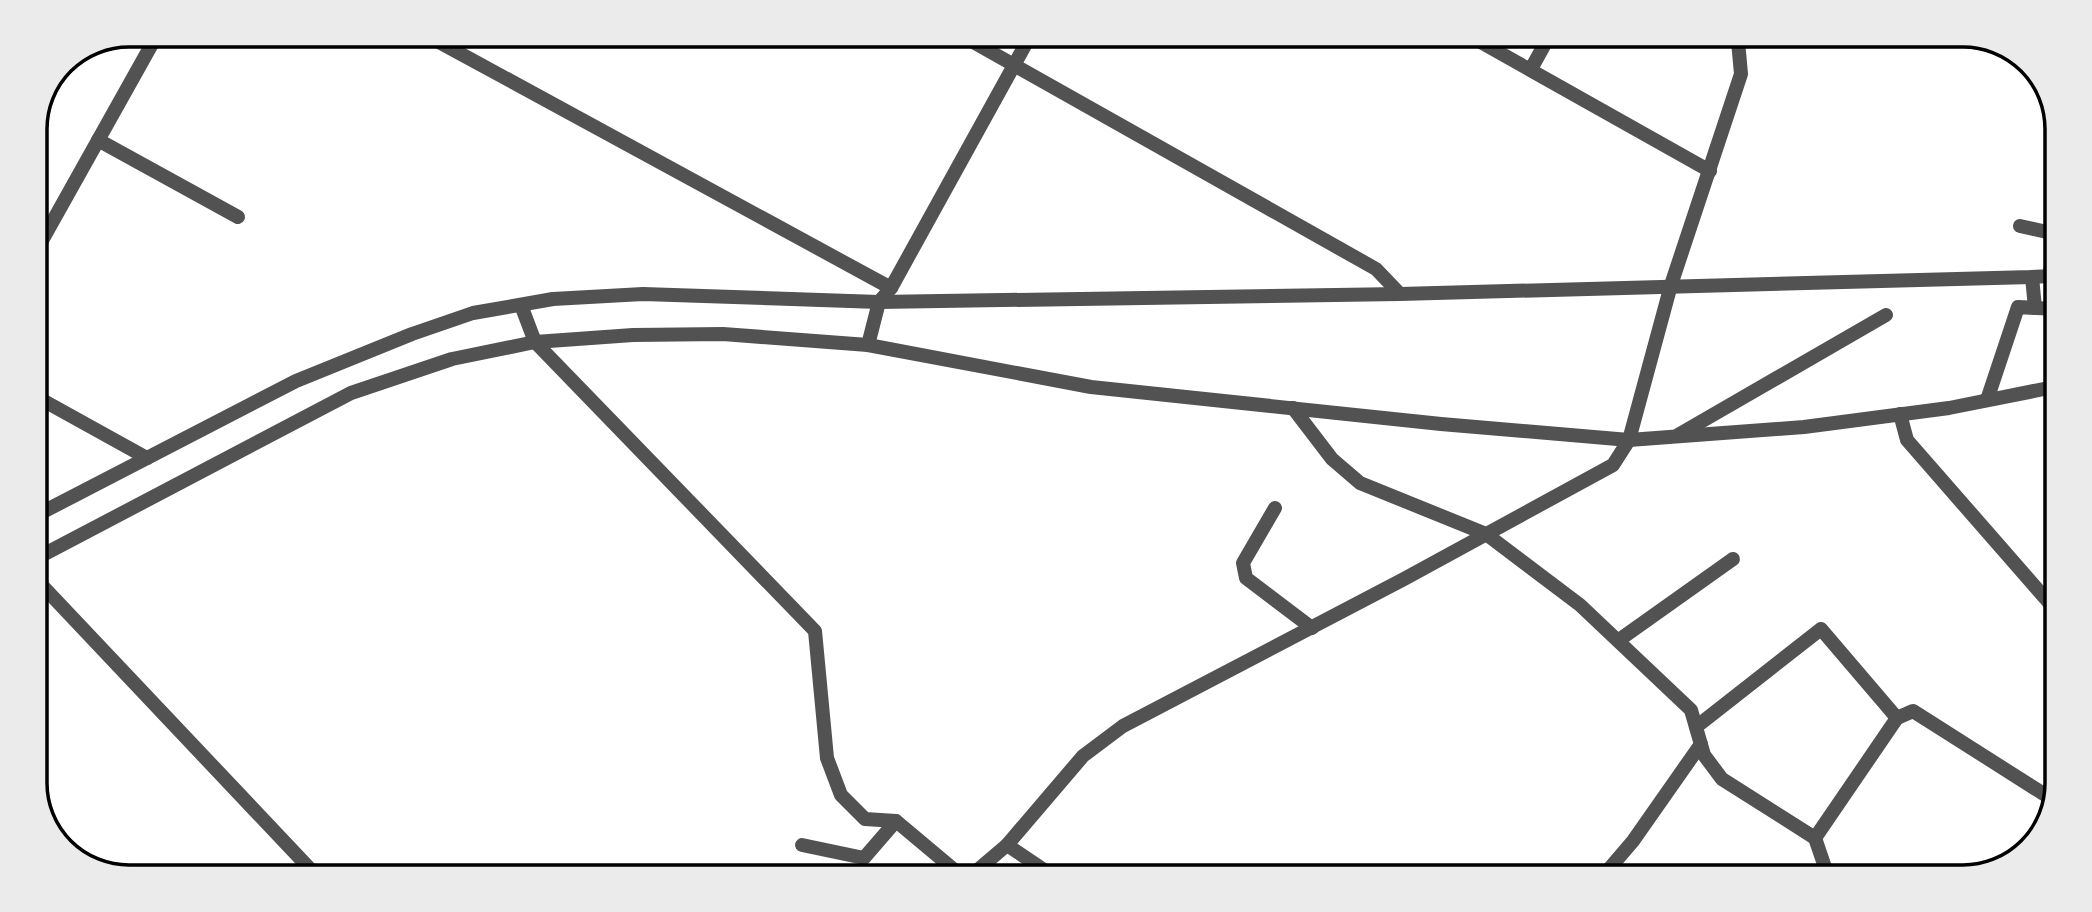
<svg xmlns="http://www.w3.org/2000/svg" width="2092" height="912" font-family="'Varela Round',sans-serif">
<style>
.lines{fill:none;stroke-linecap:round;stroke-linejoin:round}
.street{stroke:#525252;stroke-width:14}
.rim{fill:none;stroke:#000;stroke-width:3.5}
</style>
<rect width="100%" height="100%" fill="#fff"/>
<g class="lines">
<g class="street">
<polyline points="428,36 891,288"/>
<polyline points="966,38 1376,269 1400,294"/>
<polyline points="1477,40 1710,171"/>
<polyline points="1531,69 1547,40"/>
<polyline points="98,140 238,217"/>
<polyline points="2020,226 2056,234"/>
<polyline points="35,253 157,35"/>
<polyline points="2032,277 2035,308"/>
<polyline points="521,305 535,342 815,631 827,758 841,795 865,819 896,821 958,873"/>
<polyline points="868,345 879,302 891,288 1029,38"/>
<polyline points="35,396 147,458"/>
<polyline points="1987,400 2018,307 2055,309"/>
<polyline points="1293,408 1332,459 1360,483 1486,534 1580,605 1691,710 1704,755 1722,779 1815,838 1828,876"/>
<polyline points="1900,414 1907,440 2052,606"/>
<polyline points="1678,435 1886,315"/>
<polyline points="1275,508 1243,563 1246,578 1312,628"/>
<polyline points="35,516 296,381 412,334 473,313 553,299 643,294 879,302 1400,294 2032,277 2049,276 2056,243"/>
<polyline points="35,559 351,393 452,359 535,342 633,335 723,334 868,345 1091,387 1441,424 1629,440 1804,427 1949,408 2054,387"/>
<polyline points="35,578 312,871"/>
<polyline points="1619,640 1733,559"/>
<polyline points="1696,727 1821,629 1897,718"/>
<polyline points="1815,838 1897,718 1913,711 2050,798"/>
<polyline points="802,845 864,858 896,821"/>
<polyline points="1007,845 1050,874"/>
<polyline points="974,873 1007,845 1083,756 1123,726 1404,579 1613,465 1629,440 1671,285 1741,74 1738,41"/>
<polyline points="1603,876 1633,841 1701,744"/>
</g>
</g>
<path d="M0 0H2092V912H0ZM129 47H1963A82 82 0 0 1 2045 129V783A82 82 0 0 1 1963 865H129A82 82 0 0 1 47 783V129A82 82 0 0 1 129 47Z" fill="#ebebeb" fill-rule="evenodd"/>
<path class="rim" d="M129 47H1963A82 82 0 0 1 2045 129V783A82 82 0 0 1 1963 865H129A82 82 0 0 1 47 783V129A82 82 0 0 1 129 47Z"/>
</svg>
